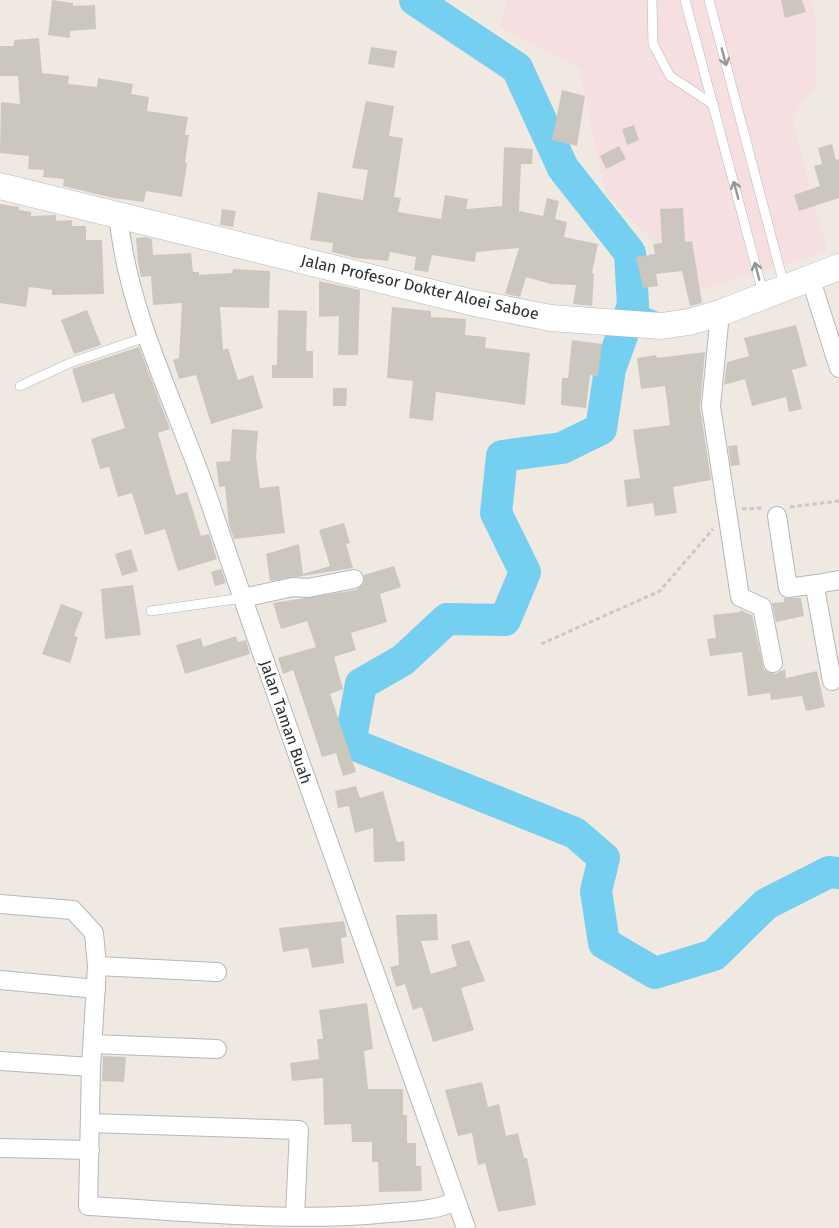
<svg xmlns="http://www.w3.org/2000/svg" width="839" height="1228" font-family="'Fira Sans',sans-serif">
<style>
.medical{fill:#f5dfe0}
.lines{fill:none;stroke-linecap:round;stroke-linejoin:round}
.stream{stroke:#75cff0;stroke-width:5}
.river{stroke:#75cff0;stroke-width:32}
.building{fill:#cbc7bf}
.lane-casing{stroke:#b4b7c1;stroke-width:10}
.street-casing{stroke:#b4b7c1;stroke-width:20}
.secondary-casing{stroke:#b4b7c1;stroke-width:27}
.path{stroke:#c9c9c9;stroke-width:3;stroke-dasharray:4.5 3;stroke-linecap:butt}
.lane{stroke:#fff;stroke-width:9}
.street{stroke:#fff;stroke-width:18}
.secondary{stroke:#fff;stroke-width:26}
.oneway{stroke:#969696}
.labels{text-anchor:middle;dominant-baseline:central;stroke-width:5;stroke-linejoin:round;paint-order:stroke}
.street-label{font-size:16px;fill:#2e2e2e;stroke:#fff}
</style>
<rect width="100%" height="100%" fill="#efe9e1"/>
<polygon class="medical" points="507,0 812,0 816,18 816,84 792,118 827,251 703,289 606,195 579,68 500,27"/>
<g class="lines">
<polyline class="stream" points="633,305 655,313"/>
<polyline class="river" points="415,0 517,68 563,168 630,253 633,305 610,369 601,429 562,448 502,456 496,513 525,572 505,620 447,619 403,660 361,684 350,743 575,833 604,858 596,891 604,943 655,973 714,955 766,904 829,872 839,873"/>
</g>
<g class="building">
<polygon points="52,0 73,3 73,6 95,5 96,29 70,31 70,38 48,35"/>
<polygon points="781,0 802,0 806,12 785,18"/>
<polygon points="39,38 42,73 69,76 68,84 97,87 98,78 133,84 131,94 149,97 147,111 188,117 185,135 189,135 185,163 187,163 182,197 146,191 144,202 113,198 63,186 64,179 43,177 44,170 28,169 29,156 0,153 1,102 20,104 18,76 0,76 0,46 14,46 14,40"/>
<polygon points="371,47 397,51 394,68 368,64"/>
<polygon points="562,90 585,96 577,146 552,140"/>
<polygon points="366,101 394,106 389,136 403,138 394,197 401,198 398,212 441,219 445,195 468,199 466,209 502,206 504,147 533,149 532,164 521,164 519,211 543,216 547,198 559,201 555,219 567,222 564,237 598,244 592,273 594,274 592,306 573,304 576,285 551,284 526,277 520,297 505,294 519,248 476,252 475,262 432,255 428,272 414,270 416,257 390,252 388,261 356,258 332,252 333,243 310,240 318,192 363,200 368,170 352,168"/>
<polygon points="634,125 639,140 627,145 622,129"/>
<polygon points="832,144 836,160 839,159 839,198 799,211 794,195 820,186 814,166 822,164 818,148"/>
<polygon points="619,146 626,159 606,169 600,156"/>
<polygon points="0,204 19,207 19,210 31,212 31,216 56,215 56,221 72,220 72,226 86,226 86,240 102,240 104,294 52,295 52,290 29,287 26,307 0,303"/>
<polygon points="683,208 685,242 692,241 702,303 690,306 682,271 656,274 658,286 643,288 636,257 655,254 653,244 662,243 660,209"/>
<polygon points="222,209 236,211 233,227 220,225"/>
<polygon points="146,237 152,239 153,255 191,253 193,272 199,272 199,275 232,273 233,269 270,271 269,308 220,307 223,350 228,348 238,380 253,375 263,408 211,424 196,375 179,379 173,360 179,358 182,303 153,305 151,276 141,277 138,262 136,238"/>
<polygon points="319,281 360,290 358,355 338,355 339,316 319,317"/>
<polygon points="392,307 431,311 431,317 466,319 465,335 486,337 485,348 530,353 525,405 436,392 433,421 409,418 413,381 387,378"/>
<polygon points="87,310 101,345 74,354 61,320"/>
<polygon points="278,310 307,311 306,351 313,351 313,378 272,378 272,365 277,365"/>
<polygon points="796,325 807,366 792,370 802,409 789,412 786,397 752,406 745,379 724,385 727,362 749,356 744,338"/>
<polygon points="572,340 602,344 598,376 590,375 586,408 561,405 562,378 568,378"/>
<polygon points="139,347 170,429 158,433 176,495 187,492 201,536 209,534 217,559 178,571 165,529 145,535 132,493 118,497 109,467 100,469 91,439 125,428 114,393 82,403 72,369"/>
<polygon points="705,352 700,407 711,480 673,487 677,513 655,516 653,503 627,507 624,480 640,478 633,430 670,425 665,386 641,389 637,358 656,355 657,358"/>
<polygon points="333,388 347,388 346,406 333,406"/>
<polygon points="232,429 258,431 256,457 260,488 279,486 285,533 234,539 229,525 225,486 219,487 216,462 230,461"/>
<polygon points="737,445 740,465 731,466 728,446"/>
<polygon points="344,523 350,543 346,544 353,568 270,581 266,554 299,544 303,574 330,566 319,530"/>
<polygon points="131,549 138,571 122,576 115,554"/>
<polygon points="394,566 401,587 380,594 387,622 351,633 356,650 334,657 343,689 330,694 356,772 343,776 336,753 322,757 293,670 283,674 278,658 316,647 307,621 281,629 273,603 356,590 364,583 364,575"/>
<polygon points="221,569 226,583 215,586 211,572"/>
<polygon points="133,585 141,635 105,639 101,589"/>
<polygon points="784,598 801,598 804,616 776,622 772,603 784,602"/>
<polygon points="61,604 83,612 74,636 78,637 70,663 42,654"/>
<polygon points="740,610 752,615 764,670 775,674 785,669 786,678 817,671 825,707 806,711 802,696 771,700 770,693 748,696 742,652 710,656 707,639 716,638 713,615 740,612"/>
<polygon points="236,636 238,642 246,640 250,654 185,674 176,645 201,638 203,647"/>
<polygon points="356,786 360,798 383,791 397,842 404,841 405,861 374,862 373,828 355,833 349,806 338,808 335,791"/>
<polygon points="437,914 438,940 421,941 431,974 457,966 451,945 469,940 485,981 461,988 474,1030 433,1042 422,1007 413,1010 405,984 396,987 390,967 399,965 396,915"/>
<polygon points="344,921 347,937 341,938 344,963 312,968 308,948 283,952 279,928"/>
<polygon points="367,1003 373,1049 364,1051 368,1089 403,1089 403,1115 407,1115 407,1143 416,1143 416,1166 421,1166 422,1191 379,1192 378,1162 372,1162 372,1142 352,1142 351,1124 324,1125 323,1078 292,1081 290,1063 319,1059 317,1039 323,1039 319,1010"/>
<polygon points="103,1056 126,1057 124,1082 102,1081"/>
<polygon points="482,1082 488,1107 499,1104 506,1136 518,1133 524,1158 527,1158 536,1205 498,1212 485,1163 478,1165 472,1133 458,1136 445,1090"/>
</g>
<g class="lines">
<defs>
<g id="lane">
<polyline points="652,0 653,44 670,76 714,105"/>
<polyline points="685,0 763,293"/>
<polyline points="709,0 784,285"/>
<polyline points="20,386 72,362 149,336"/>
<polyline points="151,611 243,598"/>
</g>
<g id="street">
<path d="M118,213C127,313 177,406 209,500C292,744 380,985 466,1228"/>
<polyline points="810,277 839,368"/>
<polyline points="720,313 711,406 740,597 762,607 773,663"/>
<polyline points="777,516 788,588 817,584"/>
<polyline points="243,598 293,587 308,588 354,579"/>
<polyline points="832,681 816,593 817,584 839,580"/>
<path d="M0,904L73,910L94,933L97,966L91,1067L88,1206C188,1211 290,1223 389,1213C413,1211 435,1211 456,1201"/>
<polyline points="97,966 217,972"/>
<polyline points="0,980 96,989"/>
<polyline points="93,1044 217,1049"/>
<polyline points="0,1061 91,1067"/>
<polyline points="90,1123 299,1130 295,1216"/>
<polyline points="0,1148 90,1150"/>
</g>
<polyline id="secondary" points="0,186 474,303 551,318 661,326 689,322 720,313 839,267"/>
</defs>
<use href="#lane" class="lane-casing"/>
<use href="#street" class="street-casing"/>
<use href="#secondary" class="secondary-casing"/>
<g class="path">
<polyline points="790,507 839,501"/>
<polyline points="742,509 763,508"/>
<polyline points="541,644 660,591 713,529"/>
</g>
<use href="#lane" class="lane"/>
<use href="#street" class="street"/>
<use href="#secondary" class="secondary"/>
</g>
<defs><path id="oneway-shaft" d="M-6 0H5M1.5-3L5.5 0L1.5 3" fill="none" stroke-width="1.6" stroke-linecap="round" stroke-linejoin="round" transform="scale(1.5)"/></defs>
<g class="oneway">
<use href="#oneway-shaft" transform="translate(724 57) rotate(75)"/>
<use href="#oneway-shaft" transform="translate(736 190) rotate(-105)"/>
<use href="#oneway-shaft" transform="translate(757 271) rotate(-105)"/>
</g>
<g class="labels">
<g class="street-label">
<text transform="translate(420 287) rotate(13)">Jalan Profesor Dokter Aloei Saboe</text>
<text transform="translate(286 722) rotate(71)">Jalan Taman Buah</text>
</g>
</g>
</svg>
